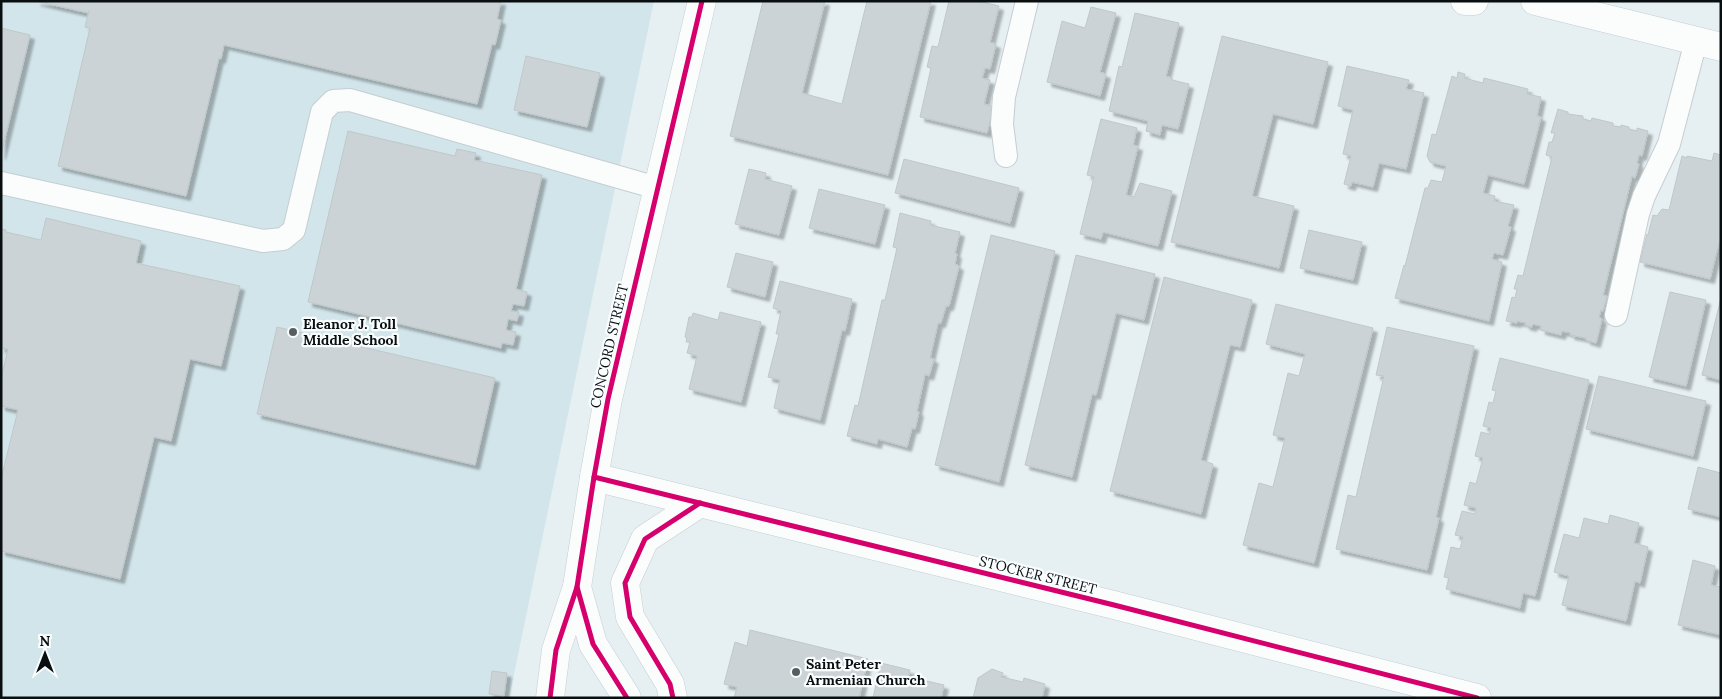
<svg xmlns="http://www.w3.org/2000/svg" width="1722" height="699" font-family="Lora,serif">
<style>
.built{fill:#d2e5ea}
.building{fill:#ccd3d6;stroke:#c0c7c9;filter:url(#shadow)}
.lines{fill:none;stroke-linecap:round;stroke-linejoin:round}
.service-casing{stroke:#c5cdd0;stroke-width:24}
.minor-casing{stroke:#c5cdd0;stroke-width:29}
.tertiary-casing{stroke:#c5cdd0;stroke-width:29}
.service{stroke:#fbfdfd;stroke-width:22}
.minor{stroke:#fbfdfd;stroke-width:28}
.tertiary{stroke:#fbfdfd;stroke-width:28}
.cycleway-casing{stroke:#fafdfe;stroke-width:8}
.cycleway{stroke:#d6006c;stroke-width:5}
.poi-dot{fill:#565e60;stroke:#fafdfe;stroke-width:2}
.labels{text-anchor:middle;dominant-baseline:central;stroke-width:4.5;stroke-linejoin:round;paint-order:stroke}
.poi-label{font-size:14px;font-weight:bold;fill:#090f11;stroke:#fafdfe;text-anchor:start}
.street-label{font-size:14px;fill:#090f11;stroke:#fafdfe}
</style>
<defs>
<filter id="shadow"><feDropShadow dx="4.5" dy="4.5" stdDeviation="1" flood-color="#0004"/></filter>
</defs>
<rect width="100%" height="100%" fill="#e6f0f3"/>
<polygon class="built" points="1,1 654,1 509,698 1,698"/>
<g class="building">
<polygon points="36,1 501,1 497,19 501,20 495,45 492,44 477,104 224,45 221,59 219,58 186,196 58,166 90,28 85,27 89,11 88,13"/>
<polygon points="763,1 825,1 802,93 842,104 867,1 931,1 888,175 730,136"/>
<polygon points="949,1 978,1 999,6 990,42 996,44 990,69 985,68 982,78 990,80 984,104 994,107 987,133 920,117 931,68 927,67 932,46 938,47"/>
<polygon points="1091,7 1116,13 1100,72 1106,74 1100,96 1047,82 1062,21 1085,28"/>
<polygon points="1135,13 1179,23 1166,76 1172,78 1172,80 1189,84 1178,129 1162,125 1160,135 1146,131 1148,121 1109,111 1119,66 1122,67"/>
<polygon points="1,28 30,35 1,155"/>
<polygon points="1222,36 1328,62 1313,124 1273,114 1252,196 1294,206 1279,268 1171,242"/>
<polygon points="526,56 600,73 587,127 514,110"/>
<polygon points="1347,66 1409,80 1406,89 1424,93 1406,169 1379,163 1373,187 1352,182 1351,186 1344,184 1351,156 1343,154 1353,110 1338,106"/>
<polygon points="1458,72 1465,74 1464,78 1483,83 1484,78 1528,89 1527,94 1541,97 1537,116 1541,117 1524,184 1488,175 1483,193 1495,196 1494,201 1514,205 1508,226 1511,227 1503,255 1494,253 1492,259 1502,262 1489,321 1395,298 1404,265 1405,266 1425,188 1428,188 1431,180 1442,182 1446,166 1430,162 1427,156 1432,134 1436,135 1452,76 1457,78"/>
<polygon points="1558,109 1568,112 1568,114 1583,116 1583,119 1591,121 1592,118 1613,123 1613,126 1621,127 1621,125 1629,127 1629,129 1637,131 1637,128 1648,131 1642,156 1639,155 1637,163 1639,164 1635,178 1632,176 1603,295 1607,296 1603,311 1601,310 1599,317 1602,319 1596,343 1586,340 1586,338 1570,335 1571,333 1562,331 1561,335 1541,330 1541,326 1533,324 1532,327 1525,325 1526,323 1517,321 1517,323 1506,321 1512,297 1515,298 1517,289 1514,289 1518,275 1523,276 1552,157 1546,155 1549,142 1552,142 1555,133 1551,133"/>
<polygon points="1101,119 1137,128 1133,145 1138,146 1126,195 1134,197 1140,183 1172,191 1158,246 1103,232 1101,239 1080,234 1094,177 1087,175"/>
<polygon points="348,131 455,156 457,149 476,153 474,160 542,175 516,289 527,292 524,306 513,304 511,311 519,312 517,321 508,319 506,330 516,332 513,345 502,343 501,348 308,302"/>
<polygon points="1714,153 1721,155 1721,235 1710,279 1640,262 1647,234 1648,235 1653,215 1657,216 1662,209 1669,210 1682,156 1687,158 1687,156 1712,161"/>
<polygon points="904,159 1019,188 1010,223 895,193"/>
<polygon points="749,169 766,173 765,179 792,186 779,235 735,224"/>
<polygon points="819,189 885,205 875,244 809,228"/>
<polygon points="900,213 931,221 930,225 960,232 955,253 957,254 955,264 959,266 949,306 946,306 941,323 938,323 930,358 934,359 929,376 925,374 917,411 919,412 915,429 912,428 907,447 878,439 877,444 847,436 855,405 858,406 882,300 885,300 897,248 893,247"/>
<polygon points="46,218 141,241 136,263 240,286 221,366 190,359 171,441 154,437 120,579 1,551 1,479 18,410 1,406 1,378 8,349 1,348 1,229 6,230 6,232 41,240"/>
<polygon points="1309,230 1362,242 1353,280 1300,268"/>
<polygon points="991,235 1055,251 999,482 935,465"/>
<polygon points="736,253 773,262 765,297 727,287"/>
<polygon points="1076,255 1155,274 1144,320 1116,313 1096,395 1092,394 1072,477 1025,465"/>
<polygon points="1164,277 1252,300 1240,347 1230,345 1201,460 1213,464 1201,514 1110,491"/>
<polygon points="780,281 852,299 845,331 842,330 820,420 774,408 780,380 768,377 779,334 776,334 781,311 773,308"/>
<polygon points="1670,292 1706,300 1686,386 1649,377"/>
<polygon points="1721,298 1721,380 1702,375"/>
<polygon points="1276,304 1373,328 1314,563 1243,545 1259,483 1273,487 1285,438 1273,435 1288,373 1299,376 1305,354 1266,344"/>
<polygon points="720,312 761,322 741,402 689,389 697,356 687,353 690,342 686,342 687,338 685,337 689,317 692,317 693,313 718,320"/>
<polygon points="277,327 495,378 475,465 257,414"/>
<polygon points="1387,327 1474,346 1436,517 1439,518 1427,570 1336,549 1348,495 1356,497 1384,376 1376,375"/>
<polygon points="1500,358 1589,380 1535,596 1523,593 1520,608 1446,589 1449,578 1444,577 1451,547 1460,549 1463,537 1455,535 1462,511 1475,514 1476,508 1464,505 1470,482 1476,484 1483,458 1475,456 1481,432 1489,434 1491,428 1483,426 1489,402 1493,403 1496,391 1492,390"/>
<polygon points="1599,376 1706,401 1693,456 1586,429"/>
<polygon points="1698,467 1721,473 1721,517 1688,509"/>
<polygon points="1610,515 1639,523 1634,543 1648,547 1640,583 1635,581 1626,621 1562,605 1569,576 1554,572 1564,534 1579,538 1584,518 1608,524"/>
<polygon points="1693,560 1715,566 1711,585 1721,587 1721,635 1678,625"/>
<polygon points="750,630 868,659 859,698 734,698 737,687 724,684 735,642 747,646"/>
<polygon points="881,663 910,670 907,681 926,685 927,681 944,685 941,698 873,698"/>
<polygon points="992,669 1003,673 1001,677 1023,682 1024,678 1045,684 1042,698 973,698 978,678"/>
<polygon points="492,671 507,673 504,696 489,694"/>
</g>
<g class="lines">
<defs>
<g id="service">
<polyline points="1006,156 1002,124 1004,97 1027,1"/>
<polyline points="1,183 263,241 283,239 294,230 322,112 333,101 350,100 657,188"/>
<polyline points="1616,315 1638,214 1644,196 1669,144 1696,41"/>
</g>
<polyline id="minor" points="594,477 1114,605 1477,698"/>
<g id="tertiary">
<polyline points="1465,1 1474,1"/>
<polyline points="1535,1 1721,47"/>
<polyline points="577,587 593,644 627,698"/>
<polyline points="550,698 556,650 577,587 594,477 608,399 702,1"/>
<polyline points="673,698 670,684 630,617 625,583 645,539 700,503"/>
</g>
</defs>
<use href="#service" class="service-casing"/>
<use href="#minor" class="minor-casing"/>
<use href="#tertiary" class="tertiary-casing"/>
<use href="#service" class="service"/>
<use href="#minor" class="minor"/>
<use href="#tertiary" class="tertiary"/>
<defs>
<g id="cycleway">
<polyline points="594,477 1114,605 1477,698"/>
<polyline points="577,587 593,644 627,698"/>
<polyline points="550,698 556,650 577,587 594,477 608,399 702,1"/>
<polyline points="673,698 670,684 630,617 625,583 645,539 700,503"/>
</g>
</defs>
<use href="#cycleway" class="cycleway-casing"/>
<use href="#cycleway" class="cycleway"/>
</g>
<g class="poi-dot">
<circle cx="293" cy="332" r="5"/>
<circle cx="796" cy="672" r="5"/>
</g>
<g class="labels">
<g class="poi-label">
<text x="303" y="324">Eleanor J. Toll<tspan x="303" dy="16">Middle School</tspan></text>
<text x="806" y="664">Saint Peter<tspan x="806" dy="16">Armenian Church</tspan></text>
</g>
<g class="street-label">
<text transform="translate(609 346) rotate(-77)">CONCORD STREET</text>
<text transform="translate(1038 575) rotate(14)">STOCKER STREET</text>
</g>
</g>
<rect width="1722" height="699" fill="none" stroke="#090f11" stroke-width="5"/>
<g transform="translate(45 654)" stroke="#fafdfe" stroke-width="4" paint-order="stroke">
<path d="M0-4L9 19L0 12L-9 19Z" fill="#090f11"/>
<text y="-8" font-size="14" font-weight="bold" text-anchor="middle" fill="#090f11">N</text>
</g>
</svg>
